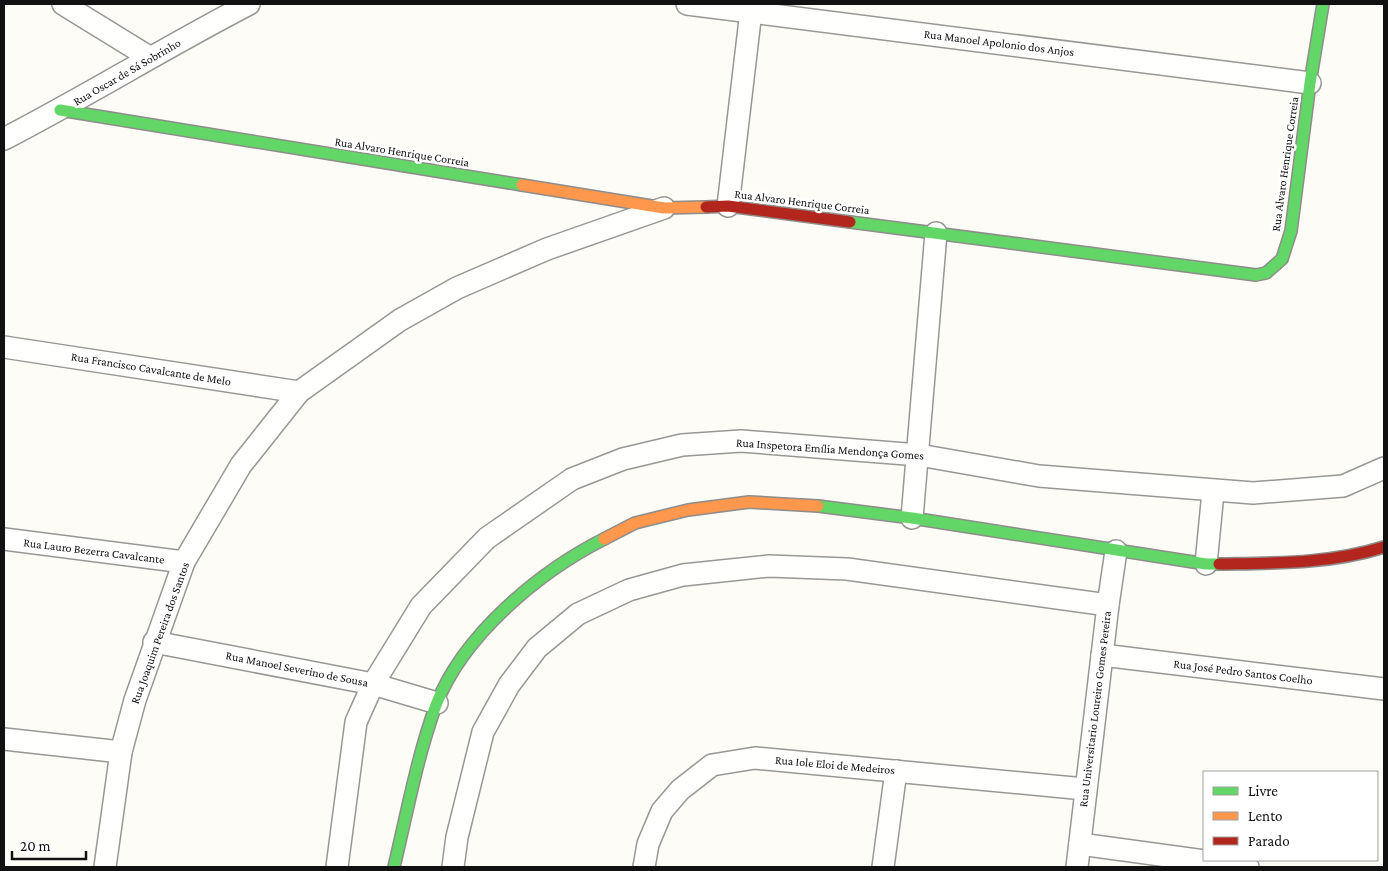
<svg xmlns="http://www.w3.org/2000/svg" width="1388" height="871" font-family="'Crimson Pro',serif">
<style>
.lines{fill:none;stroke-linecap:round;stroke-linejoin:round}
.street-casing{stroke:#979795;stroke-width:24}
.fast-casing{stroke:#8e8d8b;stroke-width:14}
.slow-casing{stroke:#8e8d8b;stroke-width:14}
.jam-casing{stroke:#8e8d8b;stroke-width:14}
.street{stroke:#fffffe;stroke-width:21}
.fast{stroke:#63d668;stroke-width:11}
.slow{stroke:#ff974d;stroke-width:11}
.jam{stroke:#b3261e;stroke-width:11}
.labels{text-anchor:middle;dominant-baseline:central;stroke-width:5;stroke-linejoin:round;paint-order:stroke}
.street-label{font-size:12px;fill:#111;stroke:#fff}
</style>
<rect width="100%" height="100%" fill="#fdfcf7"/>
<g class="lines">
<defs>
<g id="street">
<polyline points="63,4 149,57"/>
<polyline points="687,4 1310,83"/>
<path d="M4,139C87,96 166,47 249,4"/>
<polyline points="728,206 751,11"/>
<polyline points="4,347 299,392"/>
<polyline points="912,518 936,233"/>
<polyline points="4,539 184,562"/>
<polyline points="1206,564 1213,492"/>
<polyline points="154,642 373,684 437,703"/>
<polyline points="1102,655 1384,689"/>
<polyline points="4,739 121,752"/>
<polyline points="1080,844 1248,867"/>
<polyline points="105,867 121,752 135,700 184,562 241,465 299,392 400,320 457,288 547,249 664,208"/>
<polyline points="337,867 356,722 373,684 421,606 487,538 572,479 623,459 682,445 741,441 919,455 1039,476 1253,493 1343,486 1384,468"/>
<polyline points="453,867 457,837 483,732 509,685 537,648 578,614 629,590 683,575 769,566 847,569 1108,605"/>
<polyline points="644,867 648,844 662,811 680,790 712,765 755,758 1085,789"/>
<polyline points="883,867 896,771"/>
<polyline points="1077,867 1108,605 1116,551"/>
</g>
<g id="fast">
<polyline points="60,110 522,185"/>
<polyline points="850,222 1256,275 1266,273 1282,259 1291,231 1310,83 1323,4"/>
<polyline points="818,506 912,518 1206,564 1219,564"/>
<path d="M394,867C407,813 417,757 436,705C463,635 539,572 604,539"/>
</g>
<g id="slow">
<polyline points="522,185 664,208 706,207"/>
<polyline points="604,539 635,523 688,510 749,502 818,506"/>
</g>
<g id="jam">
<polyline points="706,207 728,206 850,222"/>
<path d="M1219,564C1276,563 1330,564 1384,547"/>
</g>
</defs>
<use href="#street" class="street-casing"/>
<use href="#fast" class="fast-casing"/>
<use href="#slow" class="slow-casing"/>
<use href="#jam" class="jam-casing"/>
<use href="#street" class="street"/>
<use href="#fast" class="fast"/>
<use href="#slow" class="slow"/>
<use href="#jam" class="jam"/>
</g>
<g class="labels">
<g class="street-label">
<text transform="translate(999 43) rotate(7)">Rua Manoel Apolonio dos Anjos</text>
<text transform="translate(127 72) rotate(-30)">Rua Oscar de Sá Sobrinho</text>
<text transform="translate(402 152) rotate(9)">Rua Alvaro Henrique Correia</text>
<text transform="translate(1285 164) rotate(-82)">Rua Alvaro Henrique Correia</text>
<text transform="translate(802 202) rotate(7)">Rua Alvaro Henrique Correia</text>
<text transform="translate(151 369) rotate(9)">Rua Francisco Cavalcante de Melo</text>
<text transform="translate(830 449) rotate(4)">Rua Inspetora Emília Mendonça Gomes</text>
<text transform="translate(94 551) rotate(7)">Rua Lauro Bezerra Cavalcante</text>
<text transform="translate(160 633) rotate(-70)">Rua Joaquim Pereira dos Santos</text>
<text transform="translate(297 669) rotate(11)">Rua Manoel Severino de Sousa</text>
<text transform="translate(1243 672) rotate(7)">Rua José Pedro Santos Coelho</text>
<text transform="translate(1095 709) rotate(-83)">Rua Universitario Loureiro Gomes Pereira</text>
<text transform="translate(835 765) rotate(5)">Rua Iole Eloi de Medeiros</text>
</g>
</g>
<rect width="1388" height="871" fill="none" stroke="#111111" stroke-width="10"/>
<rect x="1203" y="771" width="175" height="90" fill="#ffffff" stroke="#a0a0a0"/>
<rect x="1213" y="787" width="25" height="8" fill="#63d668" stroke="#a0a0a0"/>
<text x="1248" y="796" font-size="15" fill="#111111">Livre</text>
<rect x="1213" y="812" width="25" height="8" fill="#ff974d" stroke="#a0a0a0"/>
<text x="1248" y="821" font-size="15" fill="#111111">Lento</text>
<rect x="1213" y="837" width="25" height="8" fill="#b3261e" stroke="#a0a0a0"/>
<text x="1248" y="846" font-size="15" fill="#111111">Parado</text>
<path d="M12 851v8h74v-8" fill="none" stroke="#111111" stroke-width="2.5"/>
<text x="20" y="851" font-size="15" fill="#111111" stroke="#ffffff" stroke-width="4" paint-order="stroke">20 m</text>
</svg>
